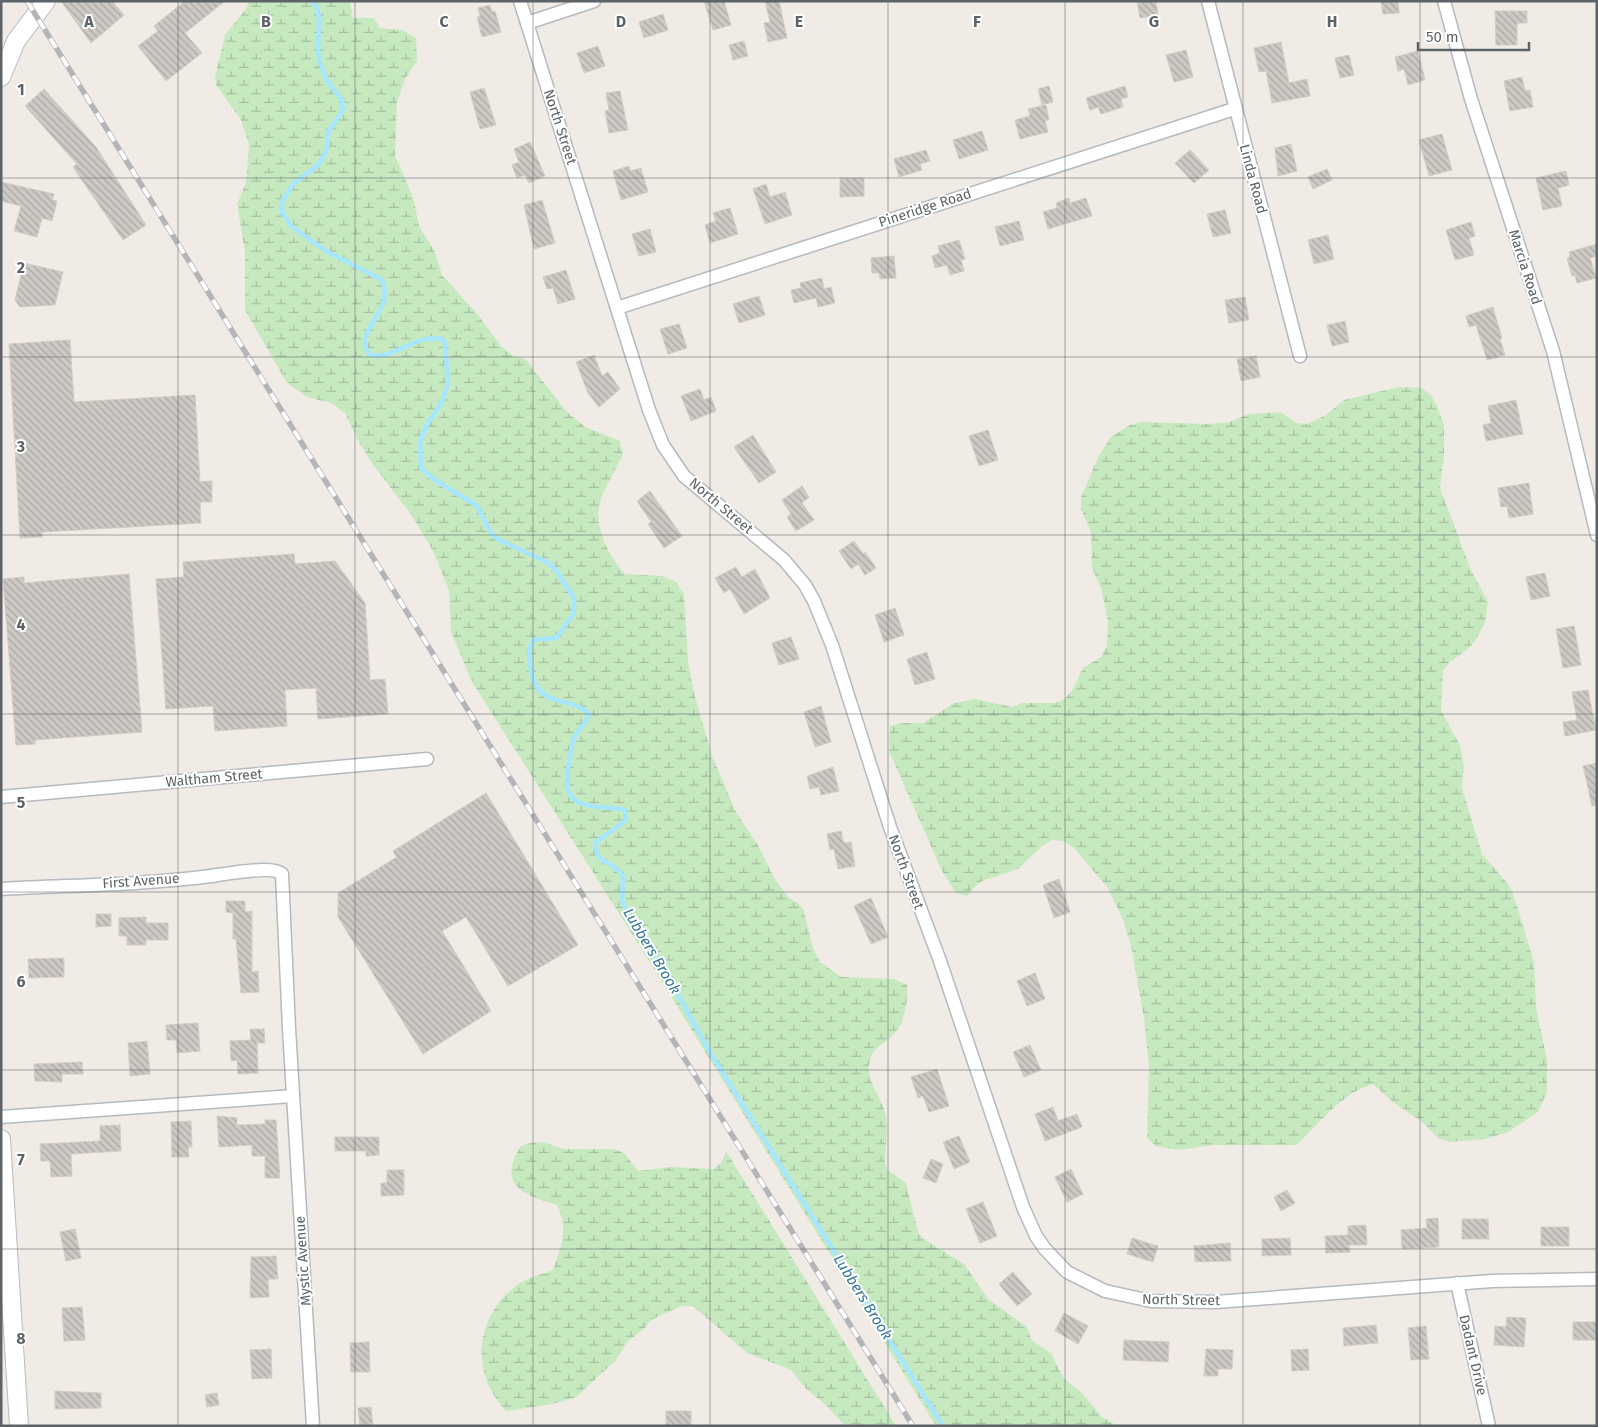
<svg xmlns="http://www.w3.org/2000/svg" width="1598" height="1427" font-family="'Fira Sans',sans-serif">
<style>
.wetland{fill:url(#wetland-marsh)}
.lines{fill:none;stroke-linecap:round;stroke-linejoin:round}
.stream{stroke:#a6e7ff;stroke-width:4.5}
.building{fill:url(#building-back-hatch);stroke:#d5ccc3}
.street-casing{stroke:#b6b9bd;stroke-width:15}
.secondary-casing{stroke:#b6bbc0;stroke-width:20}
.street{stroke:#fff;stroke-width:12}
.secondary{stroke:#fff;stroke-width:18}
.rail-casing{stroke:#b4b5b6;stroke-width:5.5}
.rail{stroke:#fff;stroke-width:4;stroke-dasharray:11;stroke-linecap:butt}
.grid{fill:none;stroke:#5d6366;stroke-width:1;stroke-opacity:0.55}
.labels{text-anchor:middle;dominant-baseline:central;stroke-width:4;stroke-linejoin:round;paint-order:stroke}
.street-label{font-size:14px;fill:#5d6366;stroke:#fff}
.water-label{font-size:15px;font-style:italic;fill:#34789c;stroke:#fff}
.grid-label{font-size:16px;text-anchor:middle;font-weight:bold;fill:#5d6366;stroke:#fff;stroke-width:4;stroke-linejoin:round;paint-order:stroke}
</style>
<defs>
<pattern id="wetland-marsh" width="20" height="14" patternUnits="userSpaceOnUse" patternTransform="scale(1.25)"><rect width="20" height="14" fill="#c7e9c0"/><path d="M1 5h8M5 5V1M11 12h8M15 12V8" fill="none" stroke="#a5c0a0"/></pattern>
<pattern id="building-back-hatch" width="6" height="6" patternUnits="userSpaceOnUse" patternTransform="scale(1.25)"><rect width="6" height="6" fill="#cdc9c4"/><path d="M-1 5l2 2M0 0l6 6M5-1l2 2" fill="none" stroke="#aaa7a3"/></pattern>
</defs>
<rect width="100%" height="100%" fill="#f0ece5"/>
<g class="wetland">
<path d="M249,1H350L353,18H374L379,28L402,30L416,38L417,61L405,79L397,102L395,156L413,197L419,226L435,252L442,275L478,315L501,346L513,356L521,357L527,361L567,412L585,427L620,441L623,454C618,466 611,477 605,489C589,519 605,551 625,574L663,576L676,582L684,594L688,662L694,693L712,756L736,812L759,847L774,878L788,897L800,905L804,911L813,948L820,962L841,977L894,979L907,985C908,1001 905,1023 893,1035C885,1044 873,1047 870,1060C864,1081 883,1097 886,1117C888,1132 885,1149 885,1163L888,1170L906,1183L915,1220L919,1234L925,1240L964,1264L988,1299L1027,1327L1032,1341L1051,1353L1064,1379L1082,1393L1102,1417L1118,1426H936L646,956L472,682L451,632L449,590L432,549L410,513L374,466L360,444L345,413L331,403L307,397L287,383L245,310V251L237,204L246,183L249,145L241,120L216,85L215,77L225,35L246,9Z"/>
<path d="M1399,387L1421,388L1430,394L1436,404L1444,424V455L1440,488L1471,570L1488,602L1485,623L1475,641L1468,649L1450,662L1443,670L1441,710L1461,748L1464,767L1462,788L1482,854L1508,884L1513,893L1534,962L1536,1008L1547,1060V1092L1538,1112L1508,1132L1485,1139L1449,1142L1438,1138L1422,1122L1393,1102L1373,1084C1342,1093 1319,1123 1297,1145H1214L1178,1150L1156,1146L1147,1138L1149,1068L1144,1018L1131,945L1123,920L1108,888L1073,847L1063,841L1052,840L1042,846L1018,869L982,881L973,888L967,896L956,893L942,871L889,751L890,726L900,723H923L954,703L975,699L1012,707L1022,703H1055L1065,699L1073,689L1083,668L1101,657L1107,646L1108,622L1101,588L1092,568L1091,532L1081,509V497L1099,455L1111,437L1130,425L1142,422L1208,424L1229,422L1249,414L1280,412L1297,423L1307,424L1326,415L1344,400Z"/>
<path d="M544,1142L564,1149H615L625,1154L638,1171L671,1167L713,1169L722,1162L726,1151L896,1426H845L825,1404L806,1389L791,1370L747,1353L693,1306H681L651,1320L645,1328L627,1342L616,1360L575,1398L552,1404L506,1411C468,1372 476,1313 520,1283C530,1277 543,1274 553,1270C561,1248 569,1228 557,1205C523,1195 496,1185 521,1146L531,1143Z"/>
</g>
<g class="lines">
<path class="stream" d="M311,1L316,6L319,17L318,52L320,63L327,81L342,100L343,110L328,132L327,149L319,164L293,184L282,202V212L291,226L326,251L382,280C396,313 350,331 370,355C396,360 414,333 442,339L445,343L448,384L441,404L427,425L420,441L421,468L432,478L477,506L491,533L499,540L547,562L556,570L574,598V613L556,638L533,640C529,646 529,655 530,662C534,712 567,693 589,714C587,723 579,728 575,736C571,744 571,753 569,762C567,778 562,798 583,804C596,809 611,806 625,810L626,820L595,843C596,867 613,859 623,876L622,901L633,924L662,966L708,1049L943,1426"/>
</g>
<g class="building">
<polygon points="61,1 112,1 124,15 91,43"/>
<polygon points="185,1 225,1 185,33 202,53 166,81 138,46 158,31 154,26"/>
<polygon points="704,1 724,1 731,25 713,30"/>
<polygon points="765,1 779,1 787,38 768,42 764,23 770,22"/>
<polygon points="1137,1 1156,1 1158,15 1140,18"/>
<polygon points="1381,1 1398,1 1399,13 1383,14"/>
<polygon points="490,5 492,12 495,11 501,32 482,37 477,17 480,16 478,8"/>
<polygon points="1495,11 1527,11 1527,23 1517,23 1517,45 1496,45"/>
<polygon points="663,14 668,30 644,38 639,22"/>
<polygon points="744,41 748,56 733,60 729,45"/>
<polygon points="1281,42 1289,83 1307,79 1310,96 1272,103 1266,71 1259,72 1254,48"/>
<polygon points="598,46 605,66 584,73 577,53"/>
<polygon points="1186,50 1193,77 1174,82 1166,55"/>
<polygon points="1418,51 1425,80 1408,85 1404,69 1398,71 1395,57"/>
<polygon points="1349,55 1354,75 1340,78 1335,58"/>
<polygon points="1522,77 1525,91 1530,90 1533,107 1510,111 1504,81"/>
<polygon points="1049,86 1053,102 1042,105 1038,89"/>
<polygon points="1125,86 1128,97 1121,99 1123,107 1101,114 1098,107 1090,110 1086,98"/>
<polygon points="484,88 496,125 480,129 470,92"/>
<polygon points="44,89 96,147 146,225 123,240 73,167 77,164 25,106"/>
<polygon points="620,91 628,130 609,133 605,111 609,110 606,93"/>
<polygon points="1046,105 1049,120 1045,121 1048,132 1020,139 1015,120 1030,116 1028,109"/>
<polygon points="982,131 988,150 959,159 953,140"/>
<polygon points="1442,134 1452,170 1429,176 1419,140"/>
<polygon points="530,142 545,176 529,183 525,175 517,178 512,165 519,162 514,149"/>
<polygon points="1291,144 1297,171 1278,176 1275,148"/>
<polygon points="926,150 930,161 920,164 922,170 899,177 894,159"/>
<polygon points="1190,150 1209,170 1194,183 1175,163"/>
<polygon points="629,166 631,171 641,168 648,192 621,200 613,171"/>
<polygon points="1327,169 1332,180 1313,189 1308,177"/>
<polygon points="1566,171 1569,185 1558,188 1562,206 1543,210 1536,178"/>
<polygon points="840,178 864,178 864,196 840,197"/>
<polygon points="1,182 54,194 52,200 57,201 52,221 42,218 37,237 14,231 21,206 1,201"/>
<polygon points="766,184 770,197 785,192 792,215 765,224 753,189"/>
<polygon points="1069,198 1070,203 1086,198 1092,216 1048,229 1043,212 1057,208 1056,203"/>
<polygon points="542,200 555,243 534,249 524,205"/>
<polygon points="730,208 738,234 710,243 705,225 716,221 713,213"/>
<polygon points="1225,210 1231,233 1213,237 1207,214"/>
<polygon points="1019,221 1024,240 1000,246 995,227"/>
<polygon points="1471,222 1475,236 1469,238 1474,255 1455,260 1446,230"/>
<polygon points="650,229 656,252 639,256 632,234"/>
<polygon points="1328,235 1334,259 1314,264 1308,240"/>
<polygon points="959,240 965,259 961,260 964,271 950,275 947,265 935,268 932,256 940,253 938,246"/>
<polygon points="1597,244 1597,256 1590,258 1596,278 1577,283 1575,275 1572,276 1567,258 1570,257 1569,252"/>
<polygon points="894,256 896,278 880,279 879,273 872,273 871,258"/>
<polygon points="24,263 63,272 55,305 20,307 15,300"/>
<polygon points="566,270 575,299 558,304 553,288 547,289 543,277"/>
<polygon points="822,278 824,289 831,287 835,303 818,307 816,298 794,303 791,290 801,288 800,283"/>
<polygon points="759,296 765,315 739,323 733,304"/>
<polygon points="1245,297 1249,320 1229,323 1225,300"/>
<polygon points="1493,307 1502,338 1500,339 1505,355 1487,360 1476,325 1469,327 1466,316"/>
<polygon points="1345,321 1349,342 1332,346 1327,325"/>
<polygon points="679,324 687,348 668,354 660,329"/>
<polygon points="70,340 74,402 195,395 200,482 212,481 212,502 200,502 201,523 42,532 42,537 20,538 9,344"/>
<polygon points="594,355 602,376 608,372 620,389 599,407 588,393 576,362"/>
<polygon points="1256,356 1260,377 1241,381 1237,359"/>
<polygon points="700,389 704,400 711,397 716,411 691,421 681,396"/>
<polygon points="1516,400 1523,434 1486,441 1483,425 1491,423 1488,406"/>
<polygon points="988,430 998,460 979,466 969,436"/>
<polygon points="753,435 776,472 759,483 734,447"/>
<polygon points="1529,483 1533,514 1509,518 1507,506 1501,507 1498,488"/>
<polygon points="802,486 809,497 802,503 814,520 796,531 787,517 791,514 782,500"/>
<polygon points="650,491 682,536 664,548 648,524 651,522 637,501"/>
<polygon points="854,541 863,554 865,552 876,568 865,575 858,564 851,569 839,551"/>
<polygon points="294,554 295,564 335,561 365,603 370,680 385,679 388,714 318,719 316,688 285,690 287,726 215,731 213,706 166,709 156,579 184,577 183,562"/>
<polygon points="736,567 742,577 755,569 770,598 744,614 730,589 724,593 715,578"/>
<polygon points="1545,573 1550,596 1531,600 1526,577"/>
<polygon points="129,574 142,732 35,740 35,744 16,745 3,579 24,577 24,583"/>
<polygon points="895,608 904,635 884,642 875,615"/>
<polygon points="1574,626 1581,665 1563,668 1556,629"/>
<polygon points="791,637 799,659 779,665 772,643"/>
<polygon points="927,652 935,679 915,685 907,659"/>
<polygon points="1588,690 1596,730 1565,736 1563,722 1577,720 1572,692"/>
<polygon points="821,706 831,742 815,747 804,712"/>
<polygon points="1597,763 1597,805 1592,806 1583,766"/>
<polygon points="833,767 839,791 821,795 819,787 810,789 807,776"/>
<polygon points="486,793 578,945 508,986 466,917 442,931 491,1011 423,1054 338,917 338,893 397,857 393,851"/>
<polygon points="841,831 844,843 851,842 855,866 838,869 834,849 830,850 827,834"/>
<polygon points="1059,879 1070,912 1054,918 1043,885"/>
<polygon points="871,898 888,937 871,944 854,906"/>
<polygon points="226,901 245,901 245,912 252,911 252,972 258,971 259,992 241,993 236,939 233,939 233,913 226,912"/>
<polygon points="96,914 111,914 111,926 96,927"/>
<polygon points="146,917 146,923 168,923 168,940 146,940 146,945 127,945 127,936 119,936 119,918"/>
<polygon points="64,958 64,977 29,978 28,959"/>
<polygon points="1035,973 1045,999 1027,1006 1017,981"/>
<polygon points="198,1023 200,1051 177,1053 176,1040 167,1040 166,1025"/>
<polygon points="250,1029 264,1029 265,1043 257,1043 258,1073 238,1074 237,1060 231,1061 230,1041 251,1040"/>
<polygon points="147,1041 150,1074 130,1076 128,1043"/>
<polygon points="1030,1045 1041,1070 1024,1077 1013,1052"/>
<polygon points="82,1062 83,1074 62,1074 62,1082 35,1081 34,1064"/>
<polygon points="937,1069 949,1106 929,1112 923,1096 918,1098 911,1077"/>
<polygon points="1053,1107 1058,1121 1077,1114 1082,1127 1045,1141 1035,1114"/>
<polygon points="217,1116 237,1118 237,1125 265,1124 265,1120 276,1120 280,1178 265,1178 265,1156 252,1156 252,1145 219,1147"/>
<polygon points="191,1121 192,1147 188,1147 189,1157 172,1157 171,1122"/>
<polygon points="120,1125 121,1151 71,1154 72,1176 51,1177 50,1161 41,1161 40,1144 100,1141 100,1126"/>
<polygon points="959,1136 970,1162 954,1169 943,1142"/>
<polygon points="335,1137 379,1137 379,1155 366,1156 366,1151 335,1151"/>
<polygon points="931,1159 943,1164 936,1183 923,1178"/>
<polygon points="1071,1169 1083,1194 1067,1202 1055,1177"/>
<polygon points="387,1170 404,1170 404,1195 381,1196 381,1183 387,1183"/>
<polygon points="1287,1190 1295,1203 1281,1211 1274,1197"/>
<polygon points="983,1202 997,1236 980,1243 966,1209"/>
<polygon points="1438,1218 1439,1247 1402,1249 1401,1230 1427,1228 1426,1219"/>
<polygon points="1462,1219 1488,1219 1489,1239 1462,1239"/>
<polygon points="1366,1225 1367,1245 1349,1245 1350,1252 1326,1253 1325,1236 1348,1235 1348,1226"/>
<rect x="1541" y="1227" width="28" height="19"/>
<polygon points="75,1229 81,1258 66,1261 60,1232"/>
<polygon points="1132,1238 1158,1246 1153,1262 1127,1254"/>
<polygon points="1290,1238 1291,1255 1262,1256 1262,1239"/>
<polygon points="1230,1243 1231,1261 1195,1262 1194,1246"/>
<polygon points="276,1256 278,1279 268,1279 269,1297 250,1298 251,1257"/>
<polygon points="1013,1272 1032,1294 1017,1306 999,1284"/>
<polygon points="82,1307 85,1340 64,1341 62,1308"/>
<polygon points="1064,1313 1088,1326 1078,1344 1055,1331"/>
<polygon points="1507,1317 1526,1318 1524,1347 1494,1345 1495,1326 1506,1327"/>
<rect x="1573" y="1322" width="24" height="18"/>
<polygon points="1376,1325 1378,1343 1344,1346 1343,1328"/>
<polygon points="1426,1326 1429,1359 1411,1360 1408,1328"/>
<polygon points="1124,1340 1169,1342 1168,1362 1123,1360"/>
<polygon points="369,1342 370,1372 351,1372 350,1343"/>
<polygon points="271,1349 272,1378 252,1379 250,1350"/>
<polygon points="1206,1349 1233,1350 1232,1369 1218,1369 1218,1376 1204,1376"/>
<polygon points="1308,1349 1309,1370 1292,1371 1291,1350"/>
<polygon points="55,1391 101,1393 101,1408 55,1409"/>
<polygon points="217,1393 219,1405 207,1407 205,1395"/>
<polygon points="371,1407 373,1426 360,1426 358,1408"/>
<rect x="666" y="1411" width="25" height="15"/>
</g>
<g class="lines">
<defs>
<g id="street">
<polyline points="520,1 649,410 663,445 684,476 784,560 805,585 814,601 832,645 890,827 940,961 1023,1207 1036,1236 1045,1249 1067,1272 1105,1291 1151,1301 1216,1302 1492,1281 1597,1279"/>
<polyline points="1208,1 1300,356"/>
<polyline points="1444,1 1471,99 1553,351 1597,535"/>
<polyline points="527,23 594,1"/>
<polyline points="617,308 1234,109"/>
<polyline points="1,797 427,759"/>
<path d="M1,889C71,885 141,885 211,876C225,874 273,865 282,874L289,1028L313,1426"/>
<polyline points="1,1117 293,1096"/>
<polyline points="1457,1283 1489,1426"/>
</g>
<g id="secondary">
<polyline points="1,77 16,41 46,1"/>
<polyline points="1,1139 19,1426"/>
</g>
</defs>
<use href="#street" class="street-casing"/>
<use href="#secondary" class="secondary-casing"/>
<use href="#street" class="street"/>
<use href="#secondary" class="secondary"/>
<defs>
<polyline id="rail" points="27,1 913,1426"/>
</defs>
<use href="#rail" class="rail-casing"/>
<use href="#rail" class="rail"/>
</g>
<path class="grid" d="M178,1V1426M355,1V1426M533,1V1426M710,1V1426M888,1V1426M1065,1V1426M1243,1V1426M1420,1V1426M1,178H1597M1,357H1597M1,535H1597M1,714H1597M1,892H1597M1,1070H1597M1,1249H1597"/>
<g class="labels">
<g class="street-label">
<text transform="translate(560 127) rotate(72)">North Street</text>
<text transform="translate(1253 179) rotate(75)">Linda Road</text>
<text transform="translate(925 208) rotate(-18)">Pineridge Road</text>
<text transform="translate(1525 267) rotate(72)">Marcia Road</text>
<text transform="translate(721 506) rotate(40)">North Street</text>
<text transform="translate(214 778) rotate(-5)">Waltham Street</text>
<text transform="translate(906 872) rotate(70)">North Street</text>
<text transform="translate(141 881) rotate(-4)">First Avenue</text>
<text transform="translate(303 1261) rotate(-94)">Mystic Avenue</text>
<text transform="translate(1181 1300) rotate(1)">North Street</text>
<text transform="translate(1473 1355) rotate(77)">Dadant Drive</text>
</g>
<g class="water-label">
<text transform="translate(652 951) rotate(59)">Lubbers Brook</text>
<text transform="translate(863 1297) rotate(58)">Lubbers Brook</text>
</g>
</g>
<g class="grid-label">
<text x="89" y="27">A</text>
<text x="266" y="27">B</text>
<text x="444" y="27">C</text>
<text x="621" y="27">D</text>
<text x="799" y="27">E</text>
<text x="977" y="27">F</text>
<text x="1154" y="27">G</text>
<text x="1332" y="27">H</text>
<text x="21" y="95">1</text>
<text x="21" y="273">2</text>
<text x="21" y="452">3</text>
<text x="21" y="630">4</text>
<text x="21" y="808">5</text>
<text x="21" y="987">6</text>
<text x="21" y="1165">7</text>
<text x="21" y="1344">8</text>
</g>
<rect width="1598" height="1427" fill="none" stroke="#5d6366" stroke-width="5"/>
<path d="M1418 42v8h111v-8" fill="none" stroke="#5d6366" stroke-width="2.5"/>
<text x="1426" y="42" font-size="15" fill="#5d6366" stroke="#ffffff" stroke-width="4" paint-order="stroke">50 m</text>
</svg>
